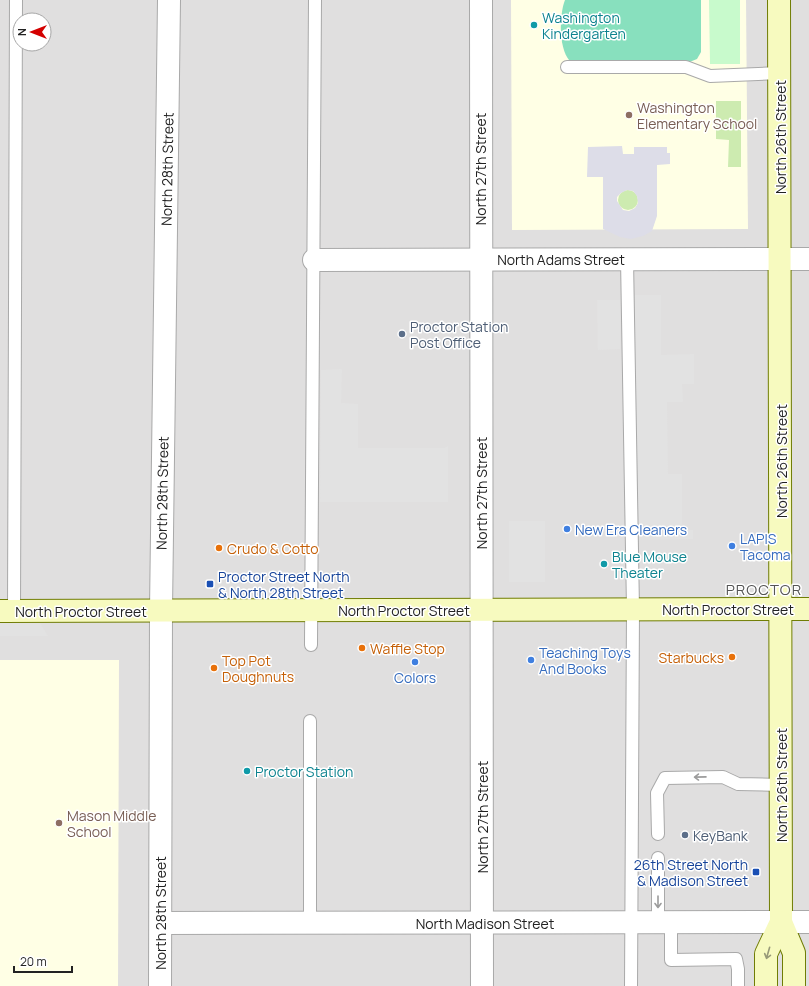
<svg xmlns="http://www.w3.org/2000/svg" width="809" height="986" font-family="Manrope,sans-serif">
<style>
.residential{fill:#e0dfdf;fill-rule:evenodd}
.education{fill:#ffffe5}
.grass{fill:#cdebb0}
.park{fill:#c8facc}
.pitch{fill:#88e0be}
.parking{fill:#e2e2e2}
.plaza{fill:#dddde8;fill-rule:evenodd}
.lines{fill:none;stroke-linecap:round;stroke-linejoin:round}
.lane-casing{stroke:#a9a9a9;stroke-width:14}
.street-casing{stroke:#a9a9a9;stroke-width:24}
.secondary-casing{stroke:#707d05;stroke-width:24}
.lane{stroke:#fff;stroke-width:12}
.street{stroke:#fff;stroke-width:22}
.secondary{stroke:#f7fabf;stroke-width:22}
.oneway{stroke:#9c9c9c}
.oneway2{stroke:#979978}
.culture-dot{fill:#0f9aa8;stroke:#fff;stroke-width:1.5}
.education-dot{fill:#8d6e63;stroke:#fff;stroke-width:1.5}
.service-dot{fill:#5c6f8a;stroke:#fff;stroke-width:1.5}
.shop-dot{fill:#3f7fe0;stroke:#fff;stroke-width:1.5}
.food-dot{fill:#e8710a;stroke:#fff;stroke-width:1.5}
.transit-dot{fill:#1a4fb4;stroke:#fff;stroke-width:1.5}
.labels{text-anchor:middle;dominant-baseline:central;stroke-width:3;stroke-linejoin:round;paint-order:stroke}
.culture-label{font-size:14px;fill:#0d838f;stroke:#fff;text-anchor:start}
.education-label{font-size:14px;fill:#785e54;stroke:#fff;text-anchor:start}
.street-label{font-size:14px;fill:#222;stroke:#fff}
.service-label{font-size:14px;fill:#4e5e75;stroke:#fff;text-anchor:start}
.shop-label{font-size:14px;fill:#366cbe;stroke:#fff;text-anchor:start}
.food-label{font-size:14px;fill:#c56008;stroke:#fff;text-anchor:start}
.transit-label{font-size:14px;fill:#164399;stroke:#fff;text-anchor:start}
.neighbourhood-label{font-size:15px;letter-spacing:1px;fill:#555;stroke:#fff}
</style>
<rect width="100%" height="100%" fill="#f2efe9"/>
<path class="residential" d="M0,0H809V986H0ZM20,20H44V44H20Z"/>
<g class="education">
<polygon points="511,0 746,0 748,229 512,230"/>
<polygon points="0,660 119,660 118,986 0,986"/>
</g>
<g class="grass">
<polygon points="716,101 741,101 741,167 728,167 729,140 716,139"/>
<circle cx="628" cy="200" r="10"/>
</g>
<polygon class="park" points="709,0 740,0 740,64 710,64"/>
<path class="pitch" d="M565,0H701V52L697,59L687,63H572C558,52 559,15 565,0Z"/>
<g class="parking">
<polygon points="633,295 661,295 661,355 694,354 694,384 682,384 683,402 667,402 668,474 682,474 682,530 693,530 693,539 636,540"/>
<polygon points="620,300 620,349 598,350 597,300"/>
<polygon points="342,369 341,403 358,404 358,448 444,448 448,446 448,502 320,502 321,370"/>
<rect x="509" y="521" width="36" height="61"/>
<polygon points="0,623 40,623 48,636 0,636"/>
</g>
<path class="plaza" d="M622,146L623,154H634V147H667V153H670V164L657,165V216L652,231L643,236L631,239L620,237L603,229V177H587L588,147ZM627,190L633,191L637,196L638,203L635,208L629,211L623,210L617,201V197L621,193Z"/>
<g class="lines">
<defs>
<g id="lane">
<polyline points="567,67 686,67 710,76 779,73"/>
<polyline points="627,259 633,609 631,986"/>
<polyline points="14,611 16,0"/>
<polyline points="311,645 315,0"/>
<polyline points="310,721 310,923"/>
<polyline points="658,834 657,793 665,778 723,777 738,784 780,785"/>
<polyline points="658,858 658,922"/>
<polyline points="671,922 671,960 736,959 738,969 738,986"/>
</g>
<g id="street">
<polyline points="481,0 482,986"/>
<polyline points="314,260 809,259"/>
<polyline points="161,923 809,922"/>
<polyline points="160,986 161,610 169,0"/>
</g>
<g id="secondary">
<polyline points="779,0 781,922 794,953 794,986"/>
<polyline points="0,611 809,609"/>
<polyline points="766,986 766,954 781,922"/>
</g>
</defs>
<use href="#lane" class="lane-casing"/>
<use href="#street" class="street-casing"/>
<use href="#secondary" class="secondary-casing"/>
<use href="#lane" class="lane"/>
<use href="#street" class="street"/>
<use href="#secondary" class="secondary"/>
</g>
<defs><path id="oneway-shaft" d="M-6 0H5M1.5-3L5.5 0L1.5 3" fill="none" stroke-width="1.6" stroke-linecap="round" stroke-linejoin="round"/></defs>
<g class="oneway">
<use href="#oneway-shaft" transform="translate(700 777) rotate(179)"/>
<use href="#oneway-shaft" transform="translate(658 902) rotate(90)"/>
</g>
<use class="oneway2" href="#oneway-shaft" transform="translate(768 953) rotate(106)"/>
<g class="culture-dot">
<circle cx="534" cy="25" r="4"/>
<circle cx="604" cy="564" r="4"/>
<circle cx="247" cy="771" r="4"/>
</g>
<g class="education-dot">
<circle cx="629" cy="115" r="4"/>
<circle cx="59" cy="823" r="4"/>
</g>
<g class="service-dot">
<circle cx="402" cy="334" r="4"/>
<circle cx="685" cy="835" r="4"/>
</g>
<g class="shop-dot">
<circle cx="567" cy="529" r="4"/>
<circle cx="732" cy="546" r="4"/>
<circle cx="531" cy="660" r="4"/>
<circle cx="415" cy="662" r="4"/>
</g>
<g class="food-dot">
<circle cx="219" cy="548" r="4"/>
<circle cx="362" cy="648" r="4"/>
<circle cx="732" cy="657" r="4"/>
<circle cx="214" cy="668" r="4"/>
</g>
<g class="transit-dot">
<rect x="206" y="580" width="8" height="8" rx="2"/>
<rect x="752" y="868" width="8" height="8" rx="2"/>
</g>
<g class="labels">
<g class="culture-label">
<text x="542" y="17">Washington<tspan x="542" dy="16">Kindergarten</tspan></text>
<text x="612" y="556">Blue Mouse<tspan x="612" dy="16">Theater</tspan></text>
<text x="255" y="771">Proctor Station</text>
</g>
<g class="education-label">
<text x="637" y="107">Washington<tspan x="637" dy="16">Elementary School</tspan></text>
<text x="67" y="815">Mason Middle<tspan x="67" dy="16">School</tspan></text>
</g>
<g class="street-label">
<text transform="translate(780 137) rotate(-90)">North 26th Street</text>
<text transform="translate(167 169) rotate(-89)">North 28th Street</text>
<text transform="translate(480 169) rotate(-90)">North 27th Street</text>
<text x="561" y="259">North Adams Street</text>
<text transform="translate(781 461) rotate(-90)">North 26th Street</text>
<text transform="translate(162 493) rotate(-89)">North 28th Street</text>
<text transform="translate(481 493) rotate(-90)">North 27th Street</text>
<text x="728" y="609">North Proctor Street</text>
<text x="404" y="610">North Proctor Street</text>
<text x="81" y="611">North Proctor Street</text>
<text transform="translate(781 785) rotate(-90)">North 26th Street</text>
<text transform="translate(482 817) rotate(-90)">North 27th Street</text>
<text transform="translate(160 913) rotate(-90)">North 28th Street</text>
<text x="485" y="923">North Madison Street</text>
</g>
<g class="service-label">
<text x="410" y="326">Proctor Station<tspan x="410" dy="16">Post Office</tspan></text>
<text x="693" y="835">KeyBank</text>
</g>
<g class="shop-label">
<text x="575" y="529">New Era Cleaners</text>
<text x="740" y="538">LAPIS<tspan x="740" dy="16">Tacoma</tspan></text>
<text x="539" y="652">Teaching Toys<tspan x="539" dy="16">And Books</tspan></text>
<text x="415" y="677" text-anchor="middle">Colors</text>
</g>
<g class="food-label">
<text x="227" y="548">Crudo &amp; Cotto</text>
<text x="370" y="648">Waffle Stop</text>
<text x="724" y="657" text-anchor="end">Starbucks</text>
<text x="222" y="660">Top Pot<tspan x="222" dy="16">Doughnuts</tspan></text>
</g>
<g class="transit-label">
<text x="218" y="576">Proctor Street North<tspan x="218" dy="16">&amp; North 28th Street</tspan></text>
<text x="748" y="864" text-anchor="end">26th Street North<tspan x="748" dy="16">&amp; Madison Street</tspan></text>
</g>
<g class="neighbourhood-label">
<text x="764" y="589">PROCTOR</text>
</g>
</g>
<g transform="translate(32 32) rotate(270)"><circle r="19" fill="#ffffff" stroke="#a7a7a7"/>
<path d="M0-3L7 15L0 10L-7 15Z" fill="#d40000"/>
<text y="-6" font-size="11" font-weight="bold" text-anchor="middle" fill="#222222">N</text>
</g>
<path d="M14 966v6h58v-6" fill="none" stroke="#222222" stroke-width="2"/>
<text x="20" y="966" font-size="12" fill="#222222" stroke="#ffffff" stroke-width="3" paint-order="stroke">20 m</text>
</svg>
